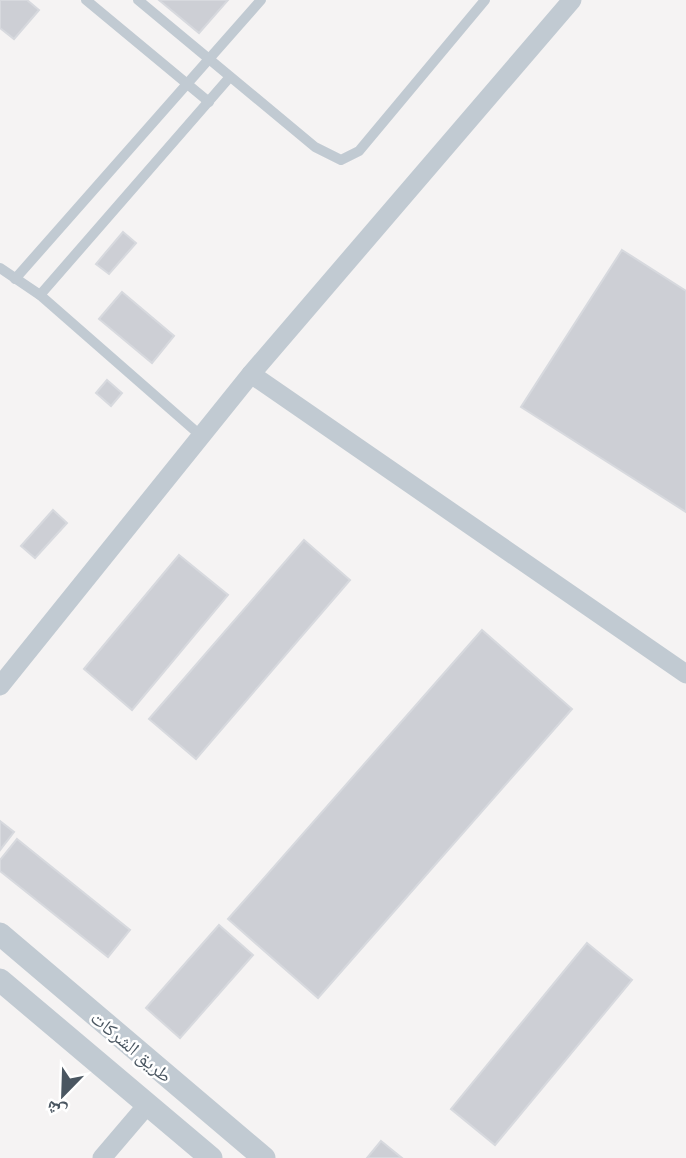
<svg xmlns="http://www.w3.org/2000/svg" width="686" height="1158" font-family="Commissioner,'Noto Naskh Arabic',sans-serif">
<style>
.building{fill:#cdcfd5;stroke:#d7d9de;stroke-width:2}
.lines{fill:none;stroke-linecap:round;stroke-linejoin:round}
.service{stroke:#c1cad2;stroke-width:10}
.minor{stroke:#c1cad2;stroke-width:19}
.tertiary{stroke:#c1cad2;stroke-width:23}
.labels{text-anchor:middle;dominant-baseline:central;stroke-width:5;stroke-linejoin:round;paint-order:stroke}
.street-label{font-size:19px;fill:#4a5661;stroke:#fff}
</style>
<rect width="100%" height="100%" fill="#f5f3f3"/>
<g class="building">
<polygon points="0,0 27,0 39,10 14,39 0,28"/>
<polygon points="159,0 228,0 199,33"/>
<polygon points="123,232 136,243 109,274 96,264"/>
<polygon points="622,250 686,291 686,512 521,407"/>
<polygon points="122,292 174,336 152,363 99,319"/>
<polygon points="107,380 122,393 111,406 96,393"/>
<polygon points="53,510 67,523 35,558 21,546"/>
<polygon points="304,540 350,580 196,759 149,719"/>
<polygon points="179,555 228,595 132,710 84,669"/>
<polygon points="482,630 572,709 318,998 228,919"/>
<polygon points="0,821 14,832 0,850"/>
<polygon points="17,839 130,930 108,957 0,871 0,860"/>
<polygon points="219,925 253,955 180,1038 146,1008"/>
<polygon points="587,943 632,980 495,1145 451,1109"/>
<polygon points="381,1141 402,1158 367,1158"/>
</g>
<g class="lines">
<g class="service">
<polyline points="86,0 209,102"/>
<polyline points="138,0 315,147 341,160 359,151 485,0"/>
<polyline points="0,268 40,295 200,435"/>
<polyline points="15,279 261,0"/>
<polyline points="40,295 229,78"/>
</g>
<g class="minor">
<polyline points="251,374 686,674"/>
<polyline points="0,686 251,374 572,0"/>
<polyline points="102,1158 148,1104"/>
</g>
<g class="tertiary">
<polyline points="0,934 264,1158"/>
<polyline points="0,980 211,1158"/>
</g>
</g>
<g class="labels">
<g class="street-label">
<text transform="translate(132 1046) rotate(40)">طريق الشركات</text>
</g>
</g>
<g transform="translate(63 1095) rotate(203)" stroke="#ffffff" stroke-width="5" paint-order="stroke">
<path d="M0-5L12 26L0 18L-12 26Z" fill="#4a5661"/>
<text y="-10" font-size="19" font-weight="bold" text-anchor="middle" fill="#4a5661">ش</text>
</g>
</svg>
